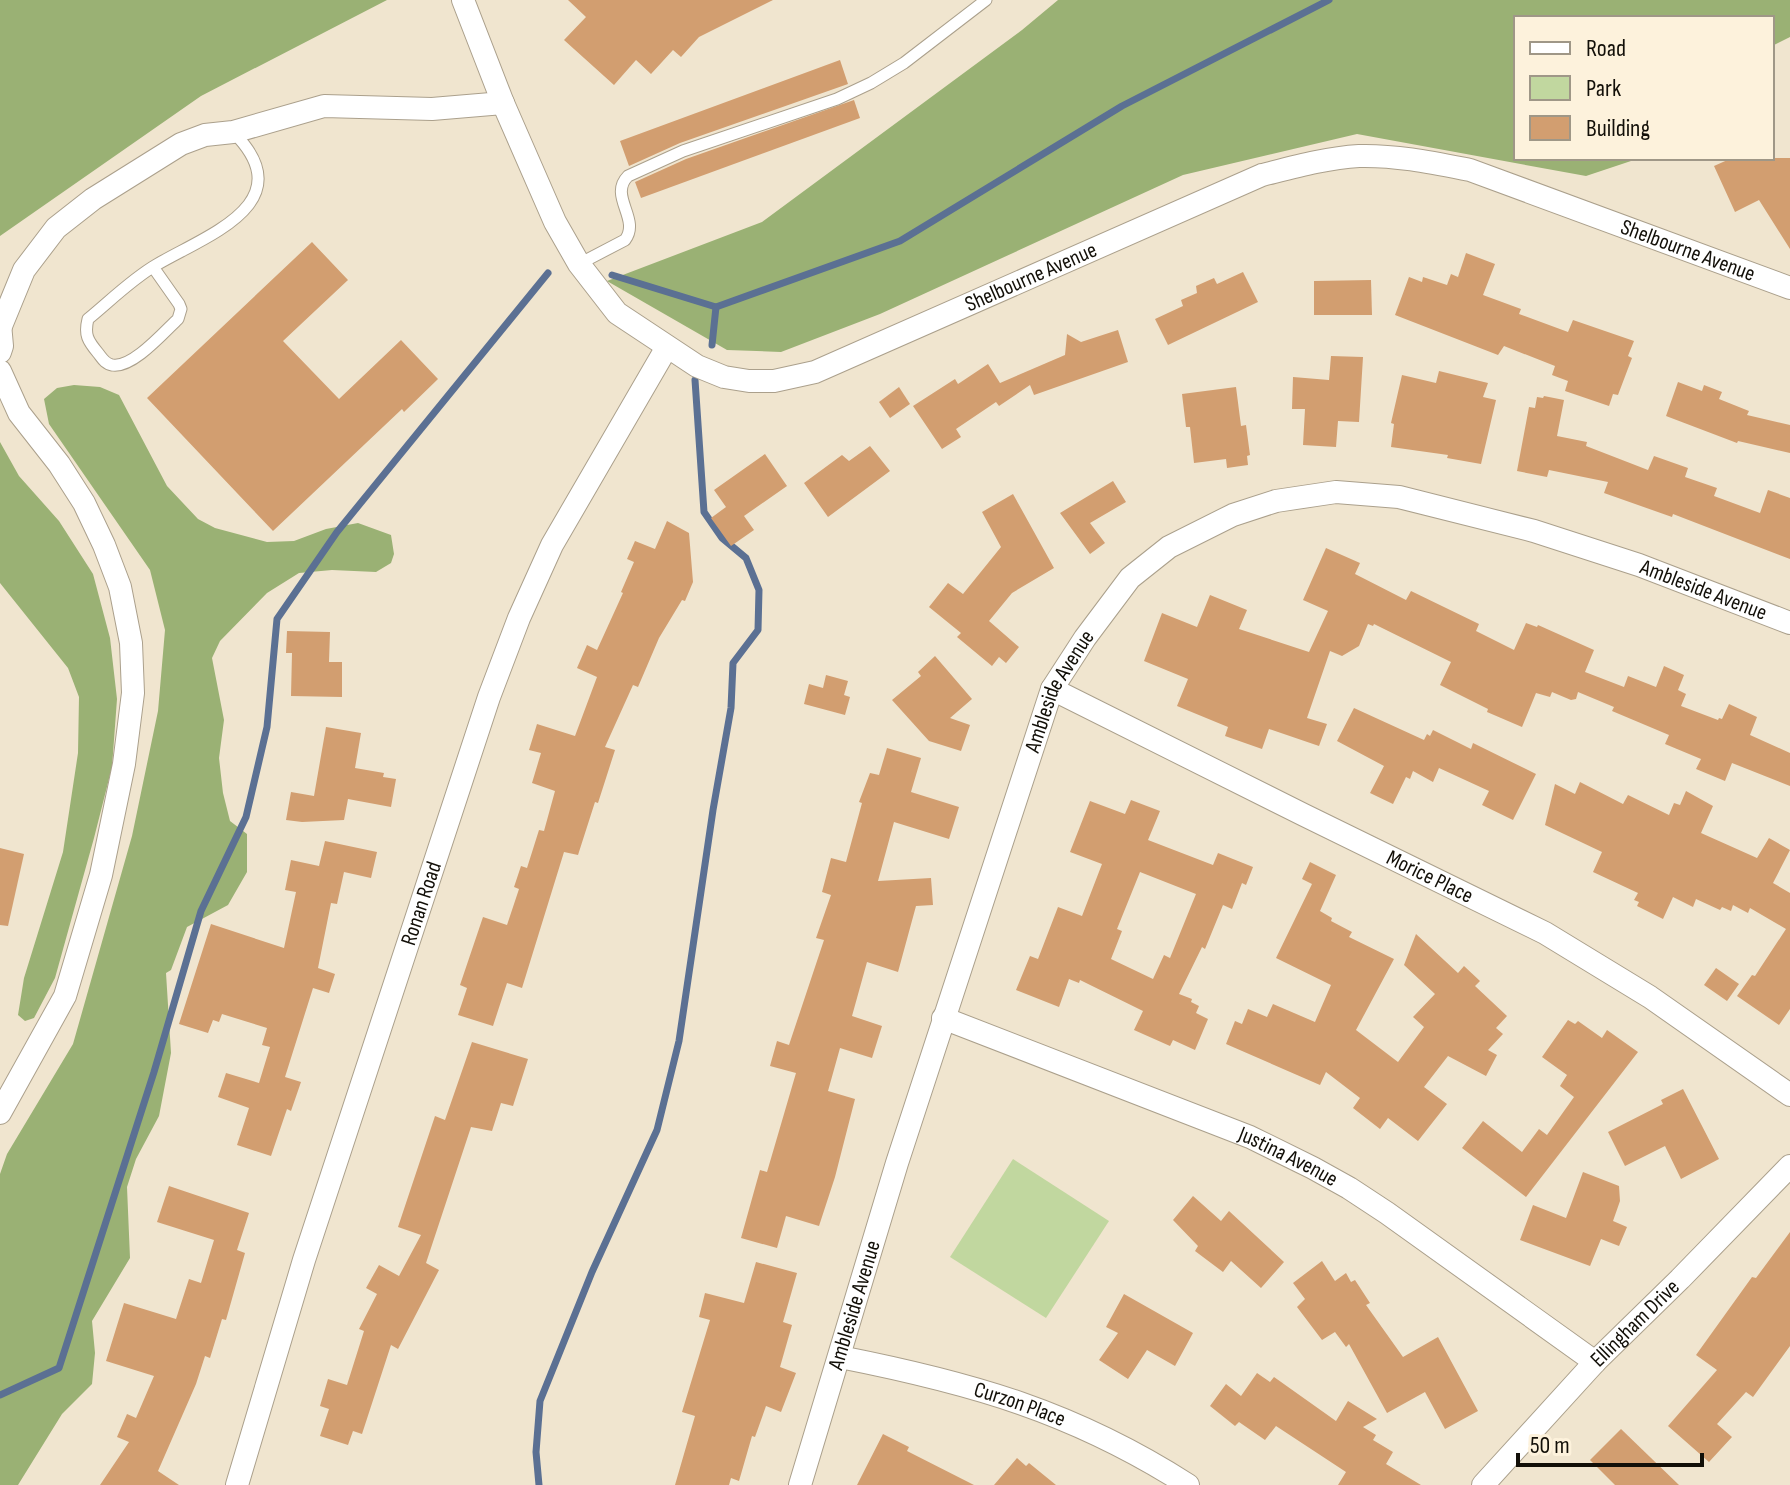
<svg xmlns="http://www.w3.org/2000/svg" width="1790" height="1485" font-family="'Sofia Sans Condensed',sans-serif">
<style>
.green{fill:#c1d79f}
.forest{fill:#9ab174}
.lines{fill:none;stroke-linecap:round;stroke-linejoin:round}
.stream{stroke:#5b7093;stroke-width:7}
.building{fill:#d29e70;fill-rule:evenodd}
.service-casing{stroke:#aba08c;stroke-width:13}
.minor-casing{stroke:#aba08c;stroke-width:24}
.service{stroke:#fff;stroke-width:11}
.minor{stroke:#fff;stroke-width:22}
.labels{text-anchor:middle;dominant-baseline:central;stroke-width:7;stroke-linejoin:round;paint-order:stroke}
.street-label{font-size:22px;fill:#120f08;stroke:#fdf2dc}
</style>
<rect width="100%" height="100%" fill="#f0e5cf"/>
<polygon class="green" points="1013,1159 1109,1221 1046,1318 950,1257"/>
<g class="forest">
<polygon points="0,0 387,0 201,96 0,236"/>
<polygon points="1058,0 1790,0 1790,37 1772,46 1772,18 1516,18 1516,158 1636,158 1634,160 1586,176 1357,134 1183,175 880,314 781,352 727,350 607,281 762,222 1022,30"/>
<polygon points="74,385 100,387 119,395 167,486 198,519 215,528 267,542 294,541 326,529 358,523 391,535 394,554 391,563 376,572 332,570 299,573 267,593 220,641 212,658 224,720 219,758 223,793 230,821 247,834 247,872 228,905 187,927 171,970 166,973 171,1053 159,1116 136,1159 127,1187 130,1258 92,1321 95,1353 92,1384 62,1414 18,1485 0,1485 0,1174 7,1154 73,1044 132,836 158,711 165,630 150,570 49,424 44,399 57,388"/>
<polygon points="0,442 19,476 59,521 93,574 110,638 117,699 112,767 94,838 55,978 34,1018 25,1021 18,1015 24,978 63,852 78,753 79,697 68,668 0,583"/>
</g>
<g class="lines">
<g class="stream">
<polyline points="612,275 716,307 900,241 1122,106 1329,0"/>
<polyline points="712,345 716,307"/>
<polyline points="0,1395 59,1368 154,1072 201,911 246,817 267,727 277,619 337,532 548,273"/>
<polyline points="539,1485 536,1452 540,1401 592,1272 657,1130 679,1041 713,810 731,708 733,663 758,630 759,590 746,558 722,538 704,512 695,380"/>
</g>
</g>
<g class="building">
<polygon points="568,0 773,0 699,37 681,57 673,50 651,74 636,60 614,85 564,40 586,17"/>
<polygon points="840,60 848,84 680,143 629,166 620,141"/>
<polygon points="854,100 860,118 641,198 635,182 686,159"/>
<polygon points="1732,158 1790,158 1790,249 1759,200 1735,212 1714,166"/>
<polygon points="312,242 348,280 283,341 339,399 401,340 438,379 404,412 402,409 273,531 147,398"/>
<polygon points="1466,253 1495,264 1483,295 1521,309 1519,314 1568,332 1573,320 1634,341 1628,356 1632,358 1618,395 1613,394 1609,406 1565,391 1568,381 1552,375 1555,366 1504,346 1498,355 1395,315 1409,277 1422,282 1423,277 1447,285 1451,274 1458,277"/>
<polygon points="1243,272 1258,302 1168,345 1155,319 1183,306 1181,300 1197,293 1196,286 1214,278 1217,284"/>
<polygon points="1371,280 1372,315 1314,315 1314,281"/>
<polygon points="1118,330 1128,362 1034,395 1030,385 999,406 996,402 956,429 961,437 942,449 913,406 955,379 958,384 988,364 1000,383 1065,355 1067,334 1081,342"/>
<polygon points="1331,356 1363,357 1359,422 1338,421 1336,447 1303,445 1305,409 1292,409 1293,377 1329,380"/>
<polygon points="1439,371 1488,383 1483,397 1496,400 1481,464 1447,458 1448,455 1391,447 1394,424 1391,423 1402,375 1436,383"/>
<polygon points="1678,382 1702,391 1704,385 1722,392 1719,399 1749,411 1747,415 1790,425 1790,453 1738,441 1737,443 1666,416"/>
<polygon points="899,387 910,404 890,418 879,402"/>
<polygon points="1236,387 1241,426 1246,425 1250,455 1247,456 1248,465 1227,468 1226,459 1194,463 1190,427 1186,427 1182,394"/>
<polygon points="1544,396 1564,400 1557,436 1587,442 1586,446 1648,470 1654,456 1688,468 1685,477 1717,488 1714,496 1760,513 1768,490 1790,498 1790,559 1673,514 1672,517 1604,493 1608,482 1549,470 1547,477 1517,471 1529,407 1535,408 1537,397 1543,398"/>
<polygon points="870,446 890,471 828,517 804,483 842,455 849,461"/>
<polygon points="765,454 787,486 744,516 754,530 731,546 711,518 726,507 714,490"/>
<polygon points="1113,481 1126,502 1090,523 1105,543 1090,554 1060,513"/>
<polygon points="1013,494 1054,568 1012,593 989,621 1019,647 1006,663 999,657 992,666 957,637 961,633 929,607 948,583 963,594 1001,547 982,512"/>
<polygon points="667,521 689,533 693,582 685,601 682,600 659,638 638,687 633,685 605,747 615,750 598,803 595,802 578,855 564,852 522,988 507,983 493,1026 458,1015 467,988 460,985 483,917 507,925 519,889 514,887 521,866 527,868 539,830 544,831 555,791 532,783 541,753 529,750 537,724 575,736 597,677 577,668 587,645 597,650 623,593 621,592 634,562 627,559 635,541 655,549"/>
<polygon points="1326,548 1360,563 1355,574 1406,600 1411,591 1479,624 1476,631 1514,650 1526,623 1537,627 1538,625 1594,650 1585,672 1624,687 1628,676 1656,687 1664,666 1684,675 1678,690 1686,694 1681,706 1718,720 1719,718 1722,719 1729,704 1757,717 1750,735 1790,753 1790,786 1732,763 1725,781 1696,769 1701,759 1665,744 1669,735 1612,711 1614,707 1578,692 1576,699 1571,700 1552,692 1550,697 1536,693 1522,727 1487,712 1488,709 1440,685 1451,662 1374,624 1373,626 1368,624 1359,646 1342,656 1330,651 1307,718 1327,724 1319,746 1269,729 1262,749 1225,736 1228,727 1177,706 1188,679 1144,661 1162,613 1197,627 1210,595 1247,610 1239,629 1309,652 1328,611 1303,600"/>
<polygon points="287,631 330,632 329,662 342,662 342,697 291,696 292,653 286,653"/>
<polygon points="935,656 972,699 950,718 970,725 961,751 929,741 892,700 921,676 918,672"/>
<polygon points="826,675 848,681 844,695 850,697 845,715 804,704 809,684 823,688"/>
<polygon points="1354,708 1424,740 1427,734 1430,736 1433,730 1471,749 1473,743 1536,774 1513,820 1482,805 1489,791 1439,768 1433,782 1413,771 1410,779 1406,777 1393,804 1370,793 1384,766 1337,741"/>
<polygon points="326,727 361,733 355,768 384,773 383,777 396,779 391,807 348,799 344,820 302,822 286,820 291,792 314,796"/>
<polygon points="887,748 921,758 911,792 959,807 949,839 894,822 878,881 931,878 933,905 916,906 898,972 867,962 852,1016 882,1026 872,1058 840,1048 828,1091 855,1099 835,1177 819,1226 786,1216 777,1248 741,1238 760,1170 767,1172 796,1073 770,1066 777,1041 789,1045 824,940 816,938 831,895 822,892 831,858 846,862 862,803 859,802 870,773 879,775"/>
<polygon points="1580,782 1623,804 1628,795 1669,815 1674,803 1680,805 1686,791 1713,806 1701,833 1757,858 1769,838 1790,850 1773,883 1790,893 1790,1009 1779,1025 1737,996 1752,975 1755,976 1786,929 1750,908 1748,913 1733,905 1731,911 1722,907 1720,910 1696,899 1693,907 1673,897 1663,919 1637,906 1639,902 1634,900 1638,893 1593,872 1602,852 1545,825 1555,784 1575,794"/>
<path d="M1131,800L1160,811L1148,840L1213,865L1218,853L1253,867L1246,885L1242,883L1232,909L1223,905L1205,949L1202,947L1179,994L1192,999L1191,1002L1199,1006L1196,1013L1208,1019L1195,1050L1173,1040L1170,1046L1134,1030L1143,1011L1080,980L1079,983L1069,979L1059,1007L1016,990L1030,956L1038,959L1058,907L1082,916L1102,864L1070,852L1090,801L1125,814ZM1140,872L1196,894L1170,958L1164,955L1153,979L1111,959L1122,931L1117,929Z"/>
<polygon points="325,841 377,852 371,878 344,872 337,904 331,903 318,968 335,974 329,993 313,988 285,1077 301,1082 291,1111 287,1109 271,1156 237,1145 249,1108 218,1097 226,1073 259,1083 270,1047 262,1045 267,1028 222,1014 219,1022 213,1020 208,1033 179,1024 211,924 284,948 296,892 285,890 291,860 319,866"/>
<polygon points="0,848 24,854 8,926 0,925"/>
<polygon points="1310,862 1336,875 1320,911 1332,918 1331,921 1352,932 1349,937 1394,959 1356,1030 1398,1062 1424,1027 1413,1017 1435,994 1404,965 1416,934 1458,973 1464,966 1480,981 1475,986 1507,1016 1496,1028 1503,1034 1488,1050 1497,1055 1486,1076 1448,1056 1424,1087 1447,1104 1418,1141 1388,1118 1380,1129 1353,1108 1360,1098 1326,1072 1320,1085 1226,1044 1235,1021 1242,1024 1248,1009 1267,1017 1273,1004 1315,1022 1331,985 1276,958 1312,884 1302,879"/>
<polygon points="1716,968 1739,984 1727,1001 1704,985"/>
<polygon points="1568,1020 1575,1024 1578,1021 1602,1038 1607,1030 1638,1052 1526,1197 1462,1148 1483,1121 1522,1152 1539,1129 1547,1135 1574,1097 1560,1086 1567,1075 1542,1057"/>
<polygon points="472,1042 528,1059 513,1106 501,1103 492,1131 471,1127 426,1263 439,1270 398,1349 391,1345 362,1434 353,1431 348,1445 320,1436 329,1409 320,1406 328,1379 347,1385 364,1331 359,1329 377,1294 366,1288 379,1265 399,1276 421,1235 398,1227 435,1116 445,1120"/>
<polygon points="1683,1089 1719,1159 1681,1179 1665,1146 1625,1166 1608,1132 1663,1104 1661,1100"/>
<polygon points="1583,1172 1619,1186 1620,1201 1613,1221 1627,1227 1619,1246 1601,1239 1590,1266 1520,1240 1533,1205 1566,1218"/>
<polygon points="169,1186 249,1213 237,1250 245,1253 226,1320 222,1319 210,1358 205,1356 196,1384 158,1471 179,1485 100,1485 129,1442 117,1437 127,1414 136,1418 154,1376 106,1361 124,1303 176,1319 189,1279 201,1283 214,1240 157,1222"/>
<polygon points="1193,1196 1221,1221 1229,1211 1284,1262 1261,1288 1231,1261 1223,1272 1195,1251 1198,1246 1173,1220"/>
<polygon points="1790,1232 1790,1346 1753,1397 1746,1392 1717,1424 1732,1437 1709,1462 1668,1426 1717,1370 1696,1355 1752,1277 1756,1278"/>
<polygon points="1322,1261 1335,1281 1346,1273 1351,1282 1355,1280 1370,1303 1366,1305 1403,1357 1438,1337 1478,1411 1445,1429 1425,1392 1387,1413 1349,1344 1346,1347 1335,1332 1322,1340 1297,1307 1305,1299 1293,1283"/>
<polygon points="756,1262 797,1273 783,1322 792,1325 780,1367 796,1373 781,1412 766,1406 755,1437 752,1436 739,1481 731,1478 729,1485 675,1485 695,1416 682,1412 710,1320 699,1317 705,1293 744,1303"/>
<polygon points="1124,1294 1193,1333 1175,1366 1147,1350 1128,1379 1099,1360 1118,1333 1106,1327"/>
<polygon points="1257,1373 1270,1382 1274,1377 1336,1421 1348,1401 1377,1419 1363,1427 1376,1435 1373,1440 1393,1452 1386,1464 1421,1485 1338,1485 1346,1472 1276,1426 1265,1440 1239,1422 1235,1426 1210,1406 1226,1384 1241,1396"/>
<polygon points="1621,1429 1679,1485 1615,1485 1590,1460"/>
<polygon points="883,1434 909,1447 907,1451 974,1485 857,1485"/>
<polygon points="1017,1458 1026,1466 1029,1463 1056,1485 994,1485"/>
</g>
<g class="lines">
<defs>
<g id="service">
<path d="M579,264L625,240C641,219 608,196 628,176L683,151L837,99L871,83L904,63L986,0"/>
<path d="M153,267L179,304L181,309L178,319C164,332 132,369 112,365C105,364 102,358 98,353C88,341 84,335 88,319C110,301 132,279 156,265C207,235 303,203 234,133"/>
</g>
<g id="minor">
<path id="s1" d="M463,0L503,103L555,222L579,264L617,313L697,366L724,377L749,381H774L815,372L1262,175C1294,167 1326,158 1359,156C1396,155 1434,163 1470,170L1790,288"/>
<polyline points="0,324 2,346 0,352"/>
<polyline points="1,326 24,270 56,228 93,199 181,144 205,135 233,132 324,106 432,109 503,103"/>
<polyline points="0,371 19,413 59,464 84,503 104,545 120,587 131,643 133,693 124,764 101,875 65,996 0,1113"/>
<path id="s2" d="M1052,689L1304,815L1545,933L1650,997L1790,1095"/>
<path id="s3" d="M943,1018L1250,1137L1313,1168L1349,1188L1387,1213L1595,1362"/>
<path id="s4" d="M840,1357C972,1383 1074,1412 1188,1485"/>
<path id="s5" d="M237,1485L304,1260L489,697L519,618L552,545L667,347"/>
<path id="s6" d="M800,1485L897,1163L1052,689L1085,638L1130,578L1169,547L1233,515L1276,501L1336,492L1399,497L1534,531L1639,565L1790,623"/>
<path id="s7" d="M1483,1485L1595,1362L1680,1279L1790,1166"/>
</g>
</defs>
<use href="#service" class="service-casing"/>
<use href="#minor" class="minor-casing"/>
<use href="#service" class="service"/>
<use href="#minor" class="minor"/>
</g>
<g class="labels">
<g class="street-label">
<text stroke="none"><textPath href="#s1" startOffset="1500">Shelbourne Avenue</textPath></text>
<text stroke="none"><textPath href="#s1" startOffset="804">Shelbourne Avenue</textPath></text>
<text stroke="none"><textPath href="#s6" startOffset="1580">Ambleside Avenue</textPath></text>
<text stroke="none"><textPath href="#s6" startOffset="836">Ambleside Avenue</textPath></text>
<text stroke="none"><textPath href="#s2" startOffset="422">Morice Place</textPath></text>
<text stroke="none"><textPath href="#s5" startOffset="610">Ronan Road</textPath></text>
<text stroke="none"><textPath href="#s3" startOffset="372">Justina Avenue</textPath></text>
<text stroke="none"><textPath href="#s6" startOffset="188">Ambleside Avenue</textPath></text>
<text stroke="none"><textPath href="#s7" startOffset="222">Ellingham Drive</textPath></text>
<text stroke="none"><textPath href="#s4" startOffset="186">Curzon Place</textPath></text>
</g>
</g>
<rect x="1514" y="16" width="260" height="144" fill="#fdf2dc" stroke="#9f9787" stroke-width="2"/>
<rect x="1530" y="42" width="40" height="12" fill="#ffffff" stroke="#9f9787" stroke-width="2"/>
<text x="1586" y="56" font-size="24" fill="#120f08">Road</text>
<rect x="1530" y="76" width="40" height="24" fill="#c1d79f" stroke="#9f9787" stroke-width="2"/>
<text x="1586" y="96" font-size="24" fill="#120f08">Park</text>
<rect x="1530" y="116" width="40" height="24" fill="#d29e70" stroke="#9f9787" stroke-width="2"/>
<text x="1586" y="136" font-size="24" fill="#120f08">Building</text>
<path d="M1518 1453v12h184v-12" fill="none" stroke="#120f08" stroke-width="4"/>
<text x="1530" y="1453" font-size="24" fill="#120f08" stroke="#fdf2dc" stroke-width="6" paint-order="stroke">50 m</text>
</svg>
